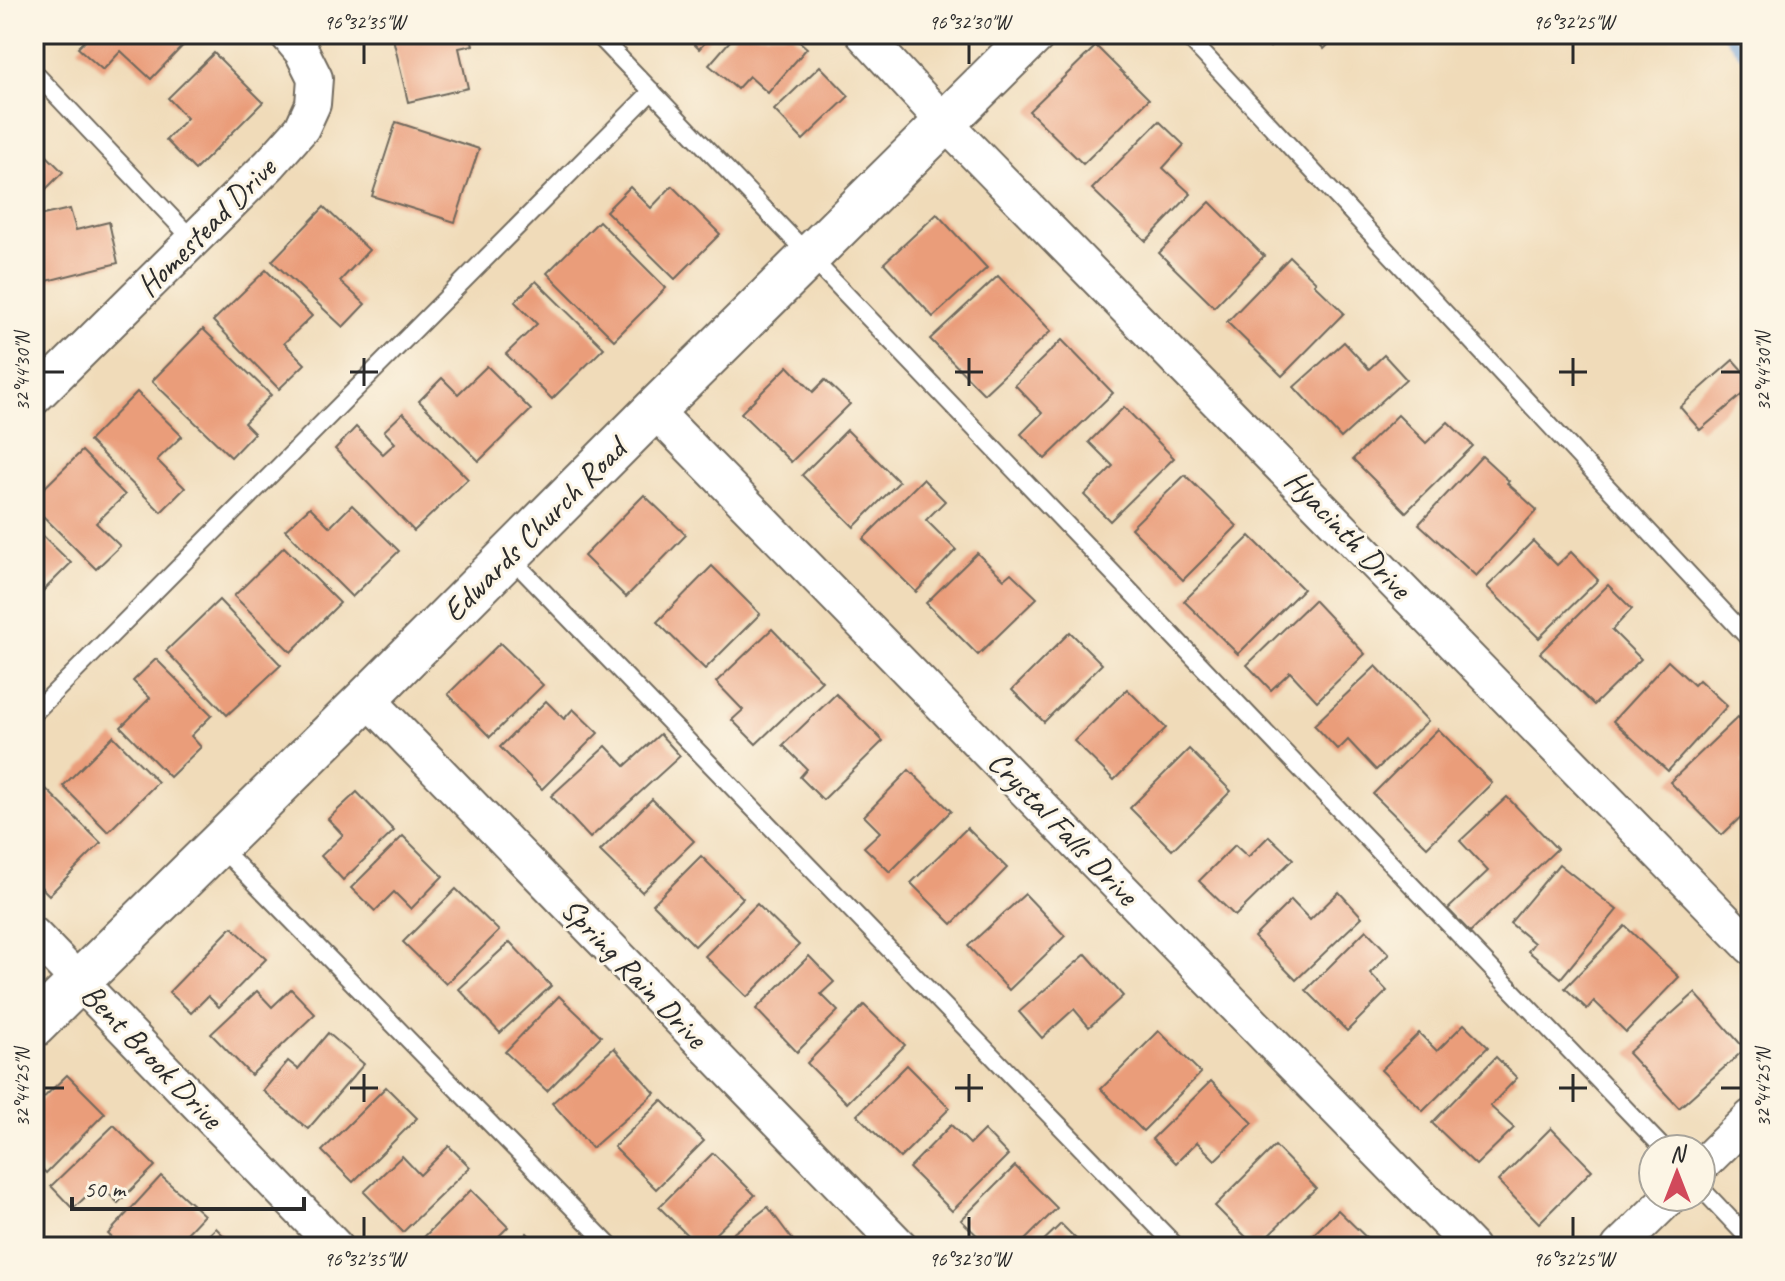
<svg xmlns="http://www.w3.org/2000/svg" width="1785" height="1281" font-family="Caveat,sans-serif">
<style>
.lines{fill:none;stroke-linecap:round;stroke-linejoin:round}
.stream{stroke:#6b9ed7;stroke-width:9}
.building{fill:#ea9d7a}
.service-casing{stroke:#70695d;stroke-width:20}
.minor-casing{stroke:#70695d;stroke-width:38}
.tertiary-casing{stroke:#70695d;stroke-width:46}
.service{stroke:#fff;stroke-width:16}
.minor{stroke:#fff;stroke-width:34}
.tertiary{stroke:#fff;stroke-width:42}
.ticks{fill:none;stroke:#2b2b2b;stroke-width:3}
.labels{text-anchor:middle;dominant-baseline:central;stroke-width:6;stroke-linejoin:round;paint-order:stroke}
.street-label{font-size:32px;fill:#2b2b2b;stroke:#fcf5e5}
.neatline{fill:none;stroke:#2b2b2b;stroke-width:3}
.ticks-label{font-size:20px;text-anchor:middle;fill:#2b2b2b}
</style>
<rect width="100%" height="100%" fill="#fcf5e5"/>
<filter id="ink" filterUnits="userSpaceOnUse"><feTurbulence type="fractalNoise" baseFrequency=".0125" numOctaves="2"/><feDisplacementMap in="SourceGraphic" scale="16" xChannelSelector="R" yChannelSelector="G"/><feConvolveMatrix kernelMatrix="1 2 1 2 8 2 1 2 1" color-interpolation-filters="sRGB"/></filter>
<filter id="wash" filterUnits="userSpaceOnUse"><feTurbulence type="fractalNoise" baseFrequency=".006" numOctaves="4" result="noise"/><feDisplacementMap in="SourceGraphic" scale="32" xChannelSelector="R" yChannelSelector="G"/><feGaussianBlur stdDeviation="1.8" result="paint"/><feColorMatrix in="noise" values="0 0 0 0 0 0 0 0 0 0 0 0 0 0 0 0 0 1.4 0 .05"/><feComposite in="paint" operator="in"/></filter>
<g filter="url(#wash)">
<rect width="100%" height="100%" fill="#f0dbb9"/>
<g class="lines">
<polyline class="stream" points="1727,34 1751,63"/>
</g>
<g id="blocks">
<g class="building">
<polygon points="91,34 194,34 151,79 121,51 103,70 78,48"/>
<polygon points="392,34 470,34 473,45 459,48 468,88 408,102"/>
<polygon points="684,34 713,34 699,49"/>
<polygon points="736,34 791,34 807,48 768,93 749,76 737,89 709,65"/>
<polygon points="1257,34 1282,34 1270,47"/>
<polygon points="1310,34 1339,34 1324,49"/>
<polygon points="1096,46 1149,99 1083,164 1029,111"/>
<polygon points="214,53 263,102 195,170 166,140 187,118 168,98"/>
<polygon points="820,66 849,96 803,140 774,110"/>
<polygon points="1159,121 1184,145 1163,168 1191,194 1146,241 1092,189"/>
<polygon points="396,122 479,149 455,222 372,196"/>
<polygon points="34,143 63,172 34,201"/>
<polygon points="672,186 720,234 675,279 606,211 630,187 651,208"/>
<polygon points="1210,202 1264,256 1214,307 1159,253"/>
<polygon points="324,207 369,250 340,281 365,304 343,327 272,261"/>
<polygon points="70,209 76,230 109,222 118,263 35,284 34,217"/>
<polygon points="937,214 987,268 933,317 884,263"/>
<polygon points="599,221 666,288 614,340 547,273"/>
<polygon points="1290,257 1316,282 1314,284 1344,313 1282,376 1227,322"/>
<polygon points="266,270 312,316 284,343 305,364 279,389 213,321"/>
<polygon points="998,276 1051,331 984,394 930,339"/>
<polygon points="536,281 604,348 552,399 506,354 537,324 515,302"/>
<polygon points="203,329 271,395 244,423 254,433 231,457 152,381"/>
<polygon points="1062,340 1113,393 1045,459 1021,434 1042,413 1015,385"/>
<polygon points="1344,342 1369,369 1384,355 1406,379 1341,438 1294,387"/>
<polygon points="1733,360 1751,380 1751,387 1700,430 1680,407"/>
<polygon points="487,366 531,410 479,461 419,401 442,378 458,394"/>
<polygon points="788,366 813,392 825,380 850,404 791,462 741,413"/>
<polygon points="137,392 182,436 157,460 185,488 161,512 89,441"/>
<polygon points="1124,407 1174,458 1110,521 1084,495 1113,466 1089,442"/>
<polygon points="403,413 468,479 414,531 335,449 356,427 383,454 395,443 384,431"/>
<polygon points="1398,415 1426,443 1448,422 1473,446 1406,512 1353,459"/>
<polygon points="847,430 899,482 854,527 802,475"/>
<polygon points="82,451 125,495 96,523 120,546 96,569 34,507 34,498"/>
<polygon points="1482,456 1509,481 1507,483 1537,510 1476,576 1419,524"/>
<polygon points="1185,475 1237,526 1183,580 1131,528"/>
<polygon points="923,479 945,501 926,520 956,550 916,592 863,539"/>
<polygon points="644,495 686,535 626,597 584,556"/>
<polygon points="352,505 399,551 352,597 285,530 310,507 330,527"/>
<polygon points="34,527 71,563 34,600"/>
<polygon points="1250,536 1303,589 1238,654 1184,601"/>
<polygon points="1533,541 1557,565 1571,552 1598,580 1539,638 1487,587"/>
<polygon points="284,547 340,603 291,652 234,596"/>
<polygon points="977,553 1004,579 1011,573 1037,598 978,655 926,603"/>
<polygon points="712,566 760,614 705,669 657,622"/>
<polygon points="1608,585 1632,609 1612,630 1641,659 1594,705 1540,653"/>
<polygon points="219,600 281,665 227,715 166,651"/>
<polygon points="1314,600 1365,654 1317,701 1290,672 1271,690 1247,665"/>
<polygon points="772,629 822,681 756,744 732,720 743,710 716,682"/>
<polygon points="1070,632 1102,664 1044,722 1012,690"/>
<polygon points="500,643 543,685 490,737 448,694"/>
<polygon points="156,659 212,715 191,736 201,747 170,777 121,727 150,698 133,681"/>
<polygon points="1668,661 1694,685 1699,680 1727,706 1668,771 1613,721"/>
<polygon points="1376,666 1428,721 1376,770 1348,740 1338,750 1314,725"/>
<polygon points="1127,689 1166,728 1114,780 1074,741"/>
<polygon points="836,694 883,741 823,800 800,777 807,769 783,745"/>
<polygon points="546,701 564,719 573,709 598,733 542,789 500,747"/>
<polygon points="1738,717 1751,730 1751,752 1742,761 1751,771 1751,807 1722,835 1670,782"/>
<polygon points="1438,729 1492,783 1427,847 1373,794"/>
<polygon points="660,734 680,756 590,838 551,796 606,746 625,766"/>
<polygon points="113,736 158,782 108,832 63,786"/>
<polygon points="1189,749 1231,791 1172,850 1130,808"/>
<polygon points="909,770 951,811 890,872 864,847 880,832 864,816"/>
<polygon points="36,779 101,843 49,895 34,880 34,781"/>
<polygon points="357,792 394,831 343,880 321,856 343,835 328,819"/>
<polygon points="1507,797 1557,849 1470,932 1448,909 1488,871 1460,841"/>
<polygon points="652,799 694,841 642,892 600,851"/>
<polygon points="967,828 1007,868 952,924 911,883"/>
<polygon points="403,836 443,876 411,909 394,892 375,911 351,888"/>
<polygon points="1269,836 1293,859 1235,916 1199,881 1235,845 1248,857"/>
<polygon points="701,856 743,898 695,946 653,904"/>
<polygon points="1559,864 1617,910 1561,978 1528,951 1534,943 1510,923"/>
<polygon points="456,889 499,931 446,984 403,942"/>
<polygon points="1339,892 1362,917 1296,980 1254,937 1291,900 1310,920"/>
<polygon points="1025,894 1065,936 1009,990 968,946"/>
<polygon points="757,904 799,945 747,997 705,956"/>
<polygon points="1625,926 1679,977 1626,1032 1594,1001 1587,1009 1565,988"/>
<polygon points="232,927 266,959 219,1007 208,996 191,1013 169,992"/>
<polygon points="1366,930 1389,954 1370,973 1387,991 1347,1031 1306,990"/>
<polygon points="510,942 551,986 500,1033 459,989"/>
<polygon points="1086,954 1123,996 1089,1027 1074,1009 1042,1038 1019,1012"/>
<polygon points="809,956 834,982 821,994 838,1011 797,1052 756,1009"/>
<polygon points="291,989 315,1014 251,1075 211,1034 257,991 272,1007"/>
<polygon points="1695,993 1745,1049 1679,1108 1628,1053"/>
<polygon points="559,996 601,1036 547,1091 505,1052"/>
<polygon points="864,1005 905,1045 847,1103 807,1063"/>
<polygon points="1464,1024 1488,1047 1423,1111 1381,1070 1419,1033 1437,1051"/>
<polygon points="1159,1031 1201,1073 1143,1131 1101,1089"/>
<polygon points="328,1033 364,1064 308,1129 263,1091 288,1061 298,1069"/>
<polygon points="614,1048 655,1093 592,1148 552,1103"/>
<polygon points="1496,1057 1517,1078 1490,1106 1514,1128 1476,1165 1432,1123"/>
<polygon points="907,1065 950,1108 900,1158 857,1115"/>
<polygon points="67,1075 105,1113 46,1173 34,1161 34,1107"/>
<polygon points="1211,1081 1253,1123 1215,1160 1197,1142 1176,1163 1152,1139"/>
<polygon points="386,1087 417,1118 353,1182 322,1151"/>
<polygon points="662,1100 704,1141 656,1189 614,1147"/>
<polygon points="114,1125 155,1166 118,1203 99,1184 73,1209 51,1186"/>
<polygon points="951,1125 970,1144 984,1130 1008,1155 952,1211 909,1168"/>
<polygon points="1551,1128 1592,1170 1539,1223 1498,1181"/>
<polygon points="449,1146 470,1167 403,1232 364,1192 402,1156 420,1175"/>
<polygon points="1275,1146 1316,1188 1256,1247 1215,1206"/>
<polygon points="713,1153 755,1195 702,1247 699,1247 659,1207"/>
<polygon points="1015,1166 1057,1208 1018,1247 989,1247 961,1220"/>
<polygon points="161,1176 204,1215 174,1247 122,1247 108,1234"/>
<polygon points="471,1190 508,1227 488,1247 418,1247 416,1245"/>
<polygon points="768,1207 798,1247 715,1247"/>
<polygon points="1338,1210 1376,1247 1301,1247"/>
<polygon points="1061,1224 1084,1247 1037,1247"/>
<polygon points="216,1228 235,1247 196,1247"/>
<polygon points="527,1233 541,1247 514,1247"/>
</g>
</g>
</g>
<g filter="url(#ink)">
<use href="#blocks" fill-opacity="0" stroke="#70695d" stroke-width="2"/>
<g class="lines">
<defs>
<g id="service">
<polyline points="597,34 1664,1149"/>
<polyline points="1185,34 1751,641"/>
<polyline points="34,72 193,240"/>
<polyline points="509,556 1177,1247"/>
<polyline points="34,713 652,91"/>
<polyline points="219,846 611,1247"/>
<polyline points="1701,1188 1751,1241"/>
</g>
<g id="minor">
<polyline points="863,34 944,122 1751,947"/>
<polyline points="34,398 270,164 302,128 313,104 315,78 302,52 287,34"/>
<polyline points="654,410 1471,1247"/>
<polyline points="367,698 901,1247"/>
<polyline points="34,935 336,1247"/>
<polyline points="1701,1166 1751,1117"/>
<polyline points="1619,1247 1670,1197"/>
</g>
<polyline id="tertiary" points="34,1026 367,698 654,410 1034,34"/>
</defs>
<use href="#service" class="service-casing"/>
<use href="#minor" class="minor-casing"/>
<use href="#tertiary" class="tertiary-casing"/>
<use href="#service" class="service"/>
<use href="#minor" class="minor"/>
<use href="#tertiary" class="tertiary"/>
</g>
</g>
<path class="ticks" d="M364,44V64M969,44V64M1573,44V64M364,358V386M969,358V386M1573,358V386M44,372H64M350,372H378M955,372H983M1559,372H1587M1721,372H1741M364,1074V1102M969,1074V1102M1573,1074V1102M44,1088H64M350,1088H378M955,1088H983M1559,1088H1587M1721,1088H1741M364,1217V1237M969,1217V1237M1573,1217V1237"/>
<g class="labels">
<g class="street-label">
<text transform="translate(206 227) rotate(-45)">Homestead Drive</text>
<text transform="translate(534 530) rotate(-45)">Edwards Church Road</text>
<text transform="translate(1348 534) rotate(46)">Hyacinth Drive</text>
<text transform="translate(1063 828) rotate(46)">Crystal Falls Drive</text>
<text transform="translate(634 973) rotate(46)">Spring Rain Drive</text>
<text transform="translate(152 1056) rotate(46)">Bent Brook Drive</text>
</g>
</g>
<rect width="1785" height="1281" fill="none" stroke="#fcf5e5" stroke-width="88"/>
<g transform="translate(1677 1173)"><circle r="38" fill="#fcf5e5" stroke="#a8a49b" stroke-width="2"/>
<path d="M0-6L14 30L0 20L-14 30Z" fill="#d1495b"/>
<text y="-12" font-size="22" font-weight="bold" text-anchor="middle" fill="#2b2b2b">N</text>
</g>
<path d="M72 1197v12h232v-12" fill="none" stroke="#2b2b2b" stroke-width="4"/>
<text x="84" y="1197" font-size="24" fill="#2b2b2b" stroke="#fcf5e5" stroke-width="6" paint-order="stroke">50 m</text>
<rect x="44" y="44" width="1697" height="1193" class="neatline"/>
<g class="ticks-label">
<text x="364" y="29">96°32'35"W</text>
<text x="969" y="29">96°32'30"W</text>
<text x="1573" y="29">96°32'25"W</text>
<text transform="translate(22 372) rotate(-90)" y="7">32°44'30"N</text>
<text transform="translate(1763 372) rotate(-90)" y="7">32°44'30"N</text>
<text transform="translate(22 1088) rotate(-90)" y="7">32°44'25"N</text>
<text transform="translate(1763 1088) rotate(-90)" y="7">32°44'25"N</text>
<text x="364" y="1266">96°32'35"W</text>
<text x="969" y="1266">96°32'30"W</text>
<text x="1573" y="1266">96°32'25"W</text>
</g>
</svg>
